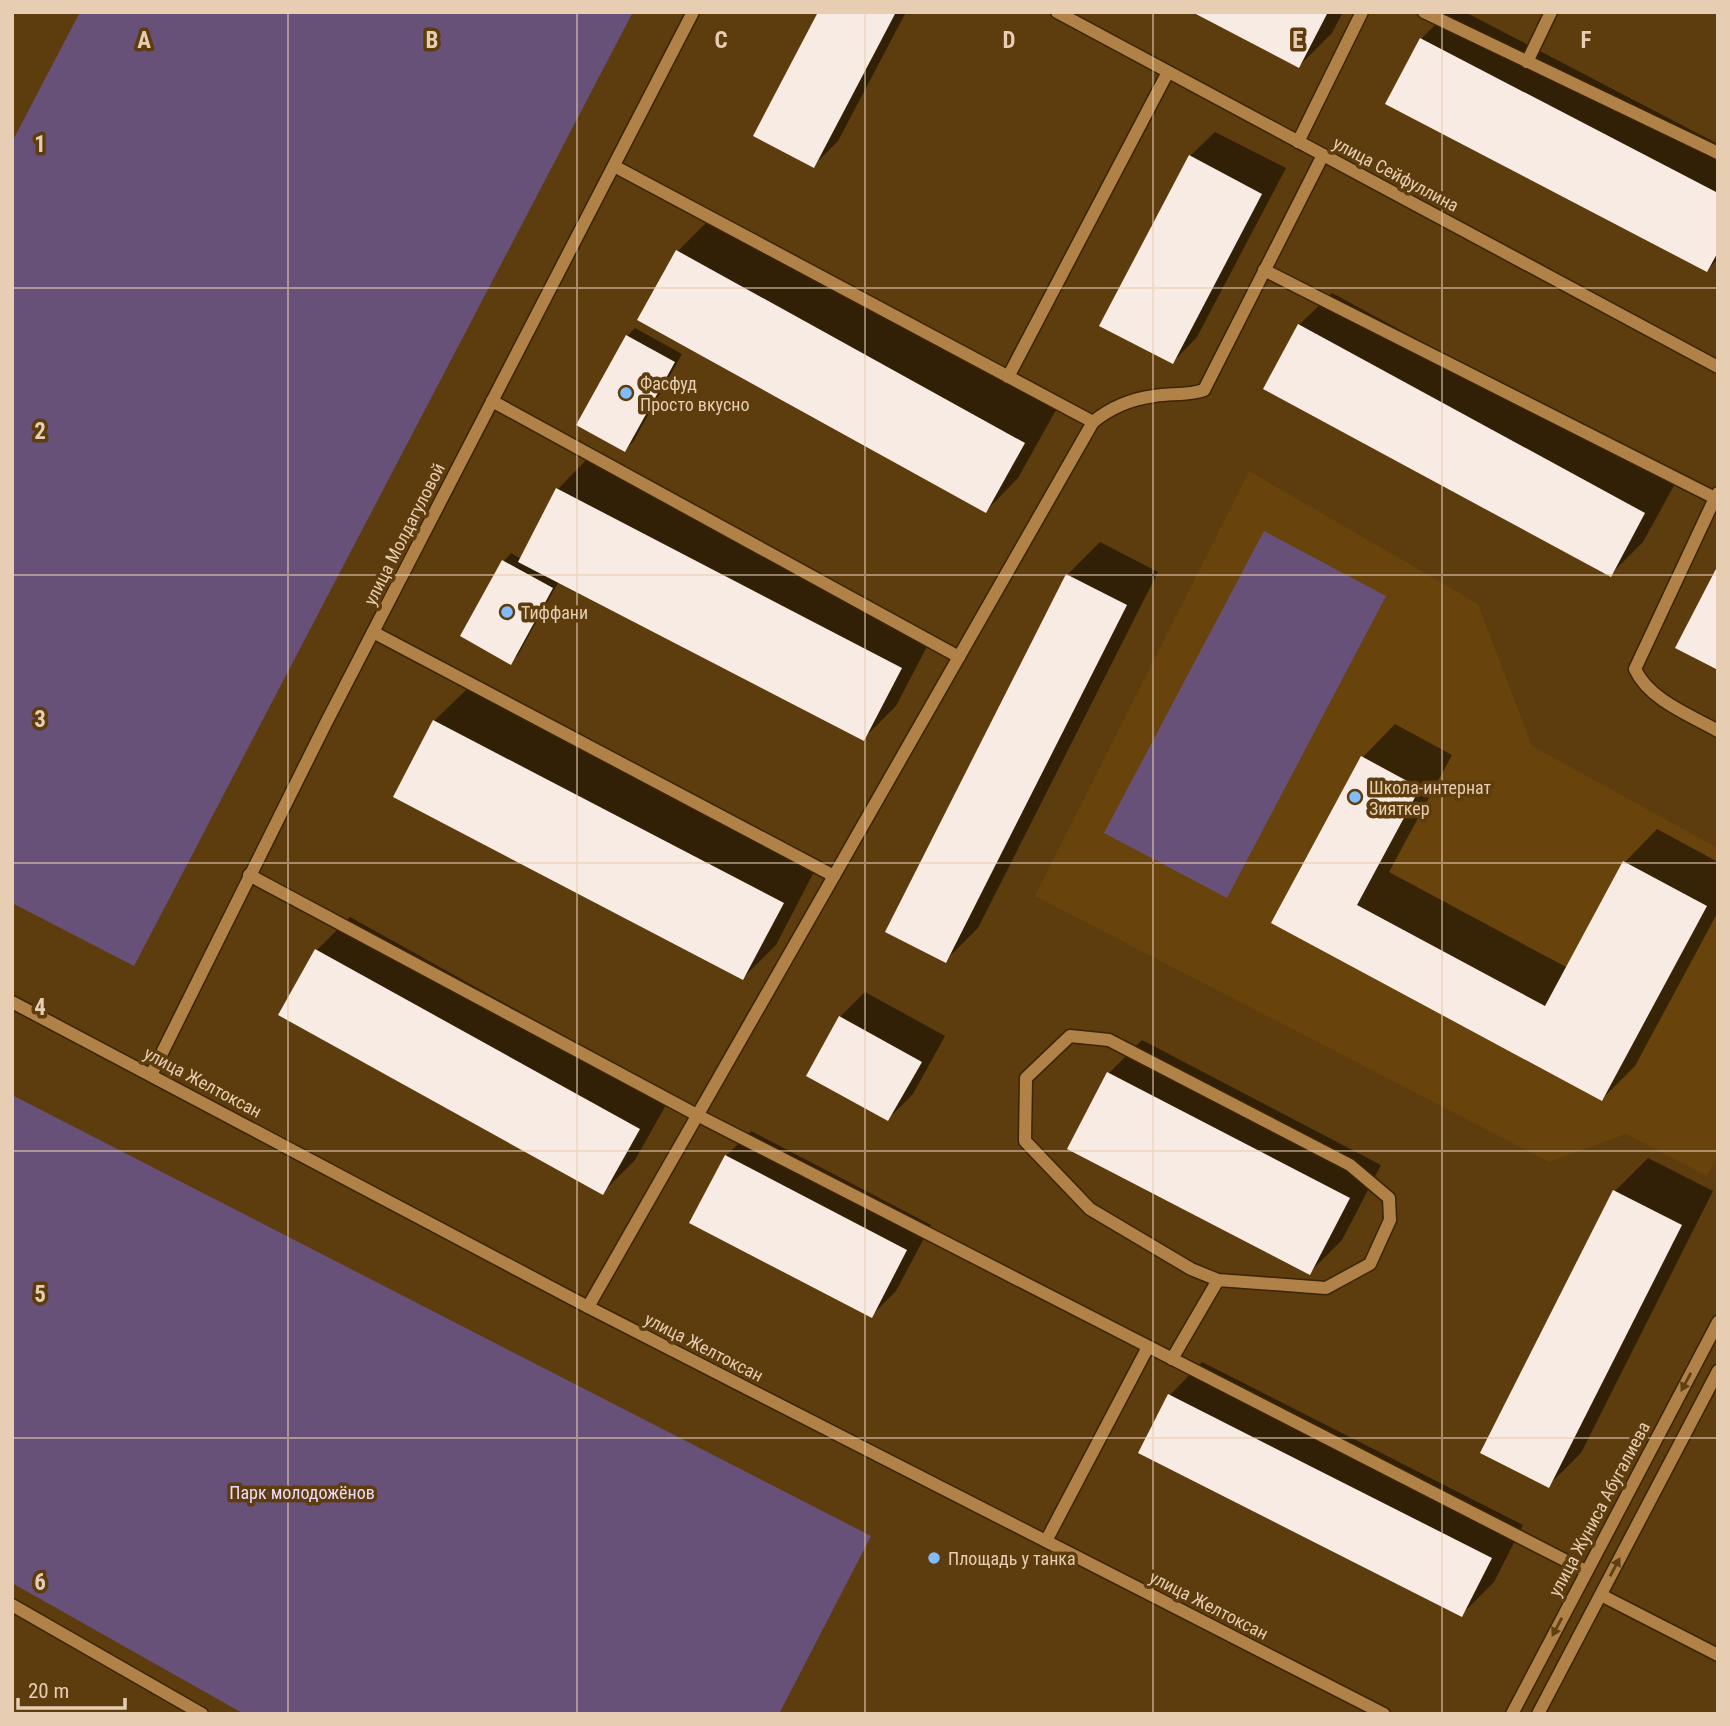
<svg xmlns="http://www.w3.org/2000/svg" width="1730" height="1726" font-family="'Roboto Condensed',sans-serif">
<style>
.built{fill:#68430c}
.green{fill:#685178}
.shadow{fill:#0007}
.building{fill:#f8ebe3}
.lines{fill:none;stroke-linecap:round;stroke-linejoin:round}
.minor-casing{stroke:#3c2505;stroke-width:15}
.minor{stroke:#b08248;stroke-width:12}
.oneway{fill:#614010}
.grid{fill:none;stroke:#e7ceb2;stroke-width:2;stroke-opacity:0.55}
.poi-dot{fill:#82bcfa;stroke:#5d3c0d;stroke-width:2.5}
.labels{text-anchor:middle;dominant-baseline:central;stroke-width:7;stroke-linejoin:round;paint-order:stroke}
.street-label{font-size:18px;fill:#e7ceb2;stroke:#5d3c0d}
.poi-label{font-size:18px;fill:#e7ceb2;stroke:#5d3c0d;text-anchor:start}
.park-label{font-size:18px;fill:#ecdafa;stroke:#5d3c0d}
.grid-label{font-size:23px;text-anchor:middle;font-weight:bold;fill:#e7ceb2;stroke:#5d3c0d;stroke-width:7;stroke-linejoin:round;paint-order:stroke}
</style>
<rect width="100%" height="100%" fill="#5d3c0d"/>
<polygon class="built" points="1249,471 1478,604 1532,746 1718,848 1718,1156 1707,1176 1626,1134 1549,1162 1035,896"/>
<g class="green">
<polygon points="80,12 633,12 134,966 12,903 12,142"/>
<polygon points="1264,531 1386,596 1227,898 1104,833"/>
<polygon points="12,1095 871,1536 779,1714 244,1714 12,1583"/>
</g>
<g class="shadow">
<polygon points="820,12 906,12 838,141 813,166"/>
<polygon points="1195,12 1343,12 1332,33 1299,66"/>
<polygon points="1448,12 1465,12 1718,144 1718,259 1707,270 1421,39"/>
<polygon points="1215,132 1286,168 1197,337 1173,362 1190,156"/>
<polygon points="711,218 1056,410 1018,478 986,511 640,319 678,251"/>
<polygon points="1332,293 1677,480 1643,542 1610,575 1299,325"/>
<polygon points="635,328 682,354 633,442 625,450 627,336"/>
<polygon points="590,456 933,635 896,706 863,739 559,581 518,655 511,662 504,561 511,553 521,559 558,489"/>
<polygon points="1100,542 1158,572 978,928 945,961 1067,575"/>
<polygon points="467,689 815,870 776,945 743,978 434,721"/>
<polygon points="1395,724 1452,755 1389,872 1568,968 1625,862 1657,829 1718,862 1718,912 1635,1066 1602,1099 1274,923 1363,757"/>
<polygon points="350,917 671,1096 635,1160 602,1193 281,1015 317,950"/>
<polygon points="865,992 945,1036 913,1094 888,1119 840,1017"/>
<polygon points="1142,1040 1381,1165 1342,1240 1309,1273 1070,1148 1109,1073"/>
<polygon points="751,1131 931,1225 896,1291 871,1316 726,1156"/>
<polygon points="1648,1158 1713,1191 1581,1453 1548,1486 1615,1191"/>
<polygon points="1202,1362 1523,1525 1494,1582 1461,1615 1170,1395"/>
</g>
<g class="building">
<polygon points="818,12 896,12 814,168 753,136"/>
<polygon points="1192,12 1328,12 1299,68"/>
<polygon points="1420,38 1718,193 1718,252 1707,272 1385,104"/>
<polygon points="1189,155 1262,194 1173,364 1099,326"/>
<polygon points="676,250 1025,443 986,513 637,320"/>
<polygon points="1298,324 1645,513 1611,577 1263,389"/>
<polygon points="626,335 675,362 625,452 576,425"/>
<polygon points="556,488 902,668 864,741 518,562"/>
<polygon points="502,560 553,588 511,665 460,636"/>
<polygon points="1718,565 1718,670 1675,648"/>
<polygon points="1066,574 1127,605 946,963 885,932"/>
<polygon points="433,720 784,903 743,980 393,797"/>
<polygon points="1361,756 1420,788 1357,905 1545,1006 1623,861 1707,906 1602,1101 1271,923"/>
<polygon points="315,949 640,1129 603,1195 278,1015"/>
<polygon points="839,1016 922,1062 888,1121 806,1076"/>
<polygon points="1107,1072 1350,1198 1310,1275 1067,1149"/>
<polygon points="725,1155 907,1250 872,1318 689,1223"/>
<polygon points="1613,1190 1682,1225 1549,1488 1480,1453"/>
<polygon points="1168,1394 1492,1558 1462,1617 1138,1453"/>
</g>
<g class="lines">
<defs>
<g id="minor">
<polyline points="1057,12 1718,367"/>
<polyline points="1424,12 1718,153"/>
<polyline points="1527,62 1551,12"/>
<polyline points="1298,142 1362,12"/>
<polyline points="1264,270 1715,498 1718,493"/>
<polyline points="1008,377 1168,72"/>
<polyline points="492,401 959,657"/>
<path d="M1093,422C1110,408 1132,399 1154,396C1171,393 1187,396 1204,390L1323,155"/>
<path d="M1715,498L1635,669C1649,700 1690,715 1718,731"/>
<polyline points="373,632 834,876"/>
<polyline points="249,875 697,1115 1586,1571"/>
<polyline points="12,1002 588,1307 1384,1714"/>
<polyline points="151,1075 326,723 693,12"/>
<polyline points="588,1307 1093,422 614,166"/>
<polyline points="1172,1359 1218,1280 1326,1288 1370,1264 1390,1220 1389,1198 1350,1165 1109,1040 1070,1036 1026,1078 1025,1141 1090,1209 1191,1269 1218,1280"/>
<polyline points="1046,1541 1148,1347"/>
<polyline points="1601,1595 1718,1655"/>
<polyline points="12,1605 202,1714"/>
<polyline points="1512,1714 1718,1322"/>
<polyline points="1538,1714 1718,1371"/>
</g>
</defs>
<use href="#minor" class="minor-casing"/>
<use href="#minor" class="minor"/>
</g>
<defs><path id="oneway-solid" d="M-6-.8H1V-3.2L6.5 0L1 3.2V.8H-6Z" transform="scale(1.75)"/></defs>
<g class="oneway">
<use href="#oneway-solid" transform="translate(1686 1382) rotate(118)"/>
<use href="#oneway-solid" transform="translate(1615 1567) rotate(-62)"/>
<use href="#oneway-solid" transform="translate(1557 1627) rotate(118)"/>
</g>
<path class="grid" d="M288,12V1714M577,12V1714M865,12V1714M1153,12V1714M1442,12V1714M12,288H1718M12,575H1718M12,863H1718M12,1151H1718M12,1438H1718"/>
<g class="poi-dot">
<circle cx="626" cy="393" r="7"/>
<circle cx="507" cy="612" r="7"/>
<circle cx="1355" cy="797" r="7"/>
<circle cx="934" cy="1558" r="7"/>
</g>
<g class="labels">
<g class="street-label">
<text transform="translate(1396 174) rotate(28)">улица Сейфуллина</text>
<text transform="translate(404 534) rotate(-63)">улица Молдагуловой</text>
<text transform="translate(203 1082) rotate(28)">улица Желтоксан</text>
<text transform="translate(704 1347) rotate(27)">улица Желтоксан</text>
<text transform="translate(1599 1509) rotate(-62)">улица Жуниса Абугалиева</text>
<text transform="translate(1209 1605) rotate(27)">улица Желтоксан</text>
</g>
<g class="poi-label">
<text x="640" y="383">Фасфуд<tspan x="640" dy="21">Просто вкусно</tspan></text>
<text x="521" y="612">Тиффани</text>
<text x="1369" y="787">Школа-интернат<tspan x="1369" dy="21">Зияткер</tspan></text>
<text x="948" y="1558">Площадь у танка</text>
</g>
<g class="park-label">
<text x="302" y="1492">Парк молодожёнов</text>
</g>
</g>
<g class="grid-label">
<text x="144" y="48">A</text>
<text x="432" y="48">B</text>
<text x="721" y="48">C</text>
<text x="1009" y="48">D</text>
<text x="1298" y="48">E</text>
<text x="1586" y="48">F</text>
<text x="40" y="152">1</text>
<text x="40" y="439">2</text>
<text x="40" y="727">3</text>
<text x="40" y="1015">4</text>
<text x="40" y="1302">5</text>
<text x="40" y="1590">6</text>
</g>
<rect width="1730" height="1726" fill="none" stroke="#e7ceb2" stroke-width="28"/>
<path d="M18 1698v10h107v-10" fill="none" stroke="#e7ceb2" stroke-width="3.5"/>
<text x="28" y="1698" font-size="21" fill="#e7ceb2" stroke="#5d3c0d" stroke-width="5" paint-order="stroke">20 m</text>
</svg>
